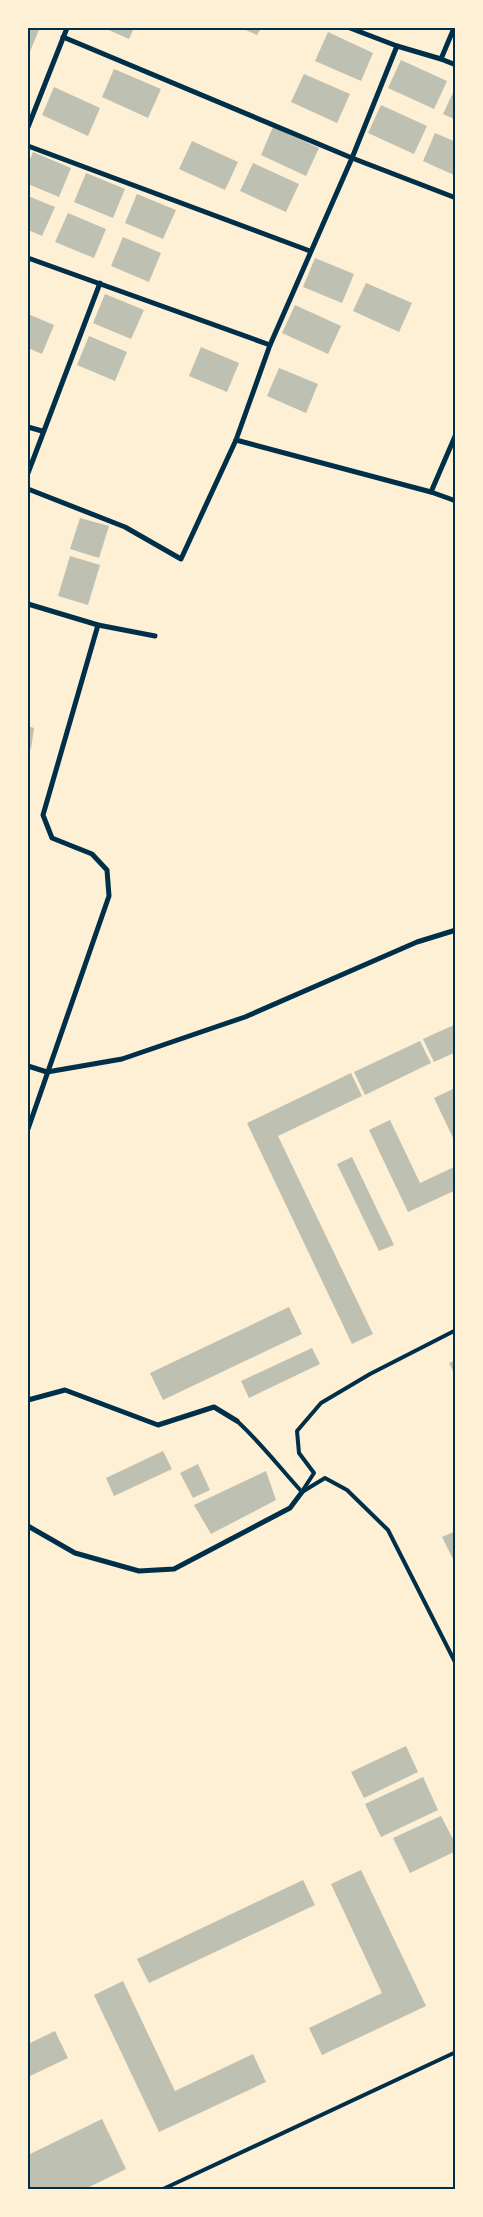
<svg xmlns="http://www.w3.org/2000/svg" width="483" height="2217" font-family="Cabin,sans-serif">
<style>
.building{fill:#bec0b2}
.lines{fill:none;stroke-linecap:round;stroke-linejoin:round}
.service{stroke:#003049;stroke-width:4}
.minor{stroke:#003049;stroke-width:5}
.neatline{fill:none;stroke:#003049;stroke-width:2}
</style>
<rect width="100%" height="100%" fill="#fdf0d5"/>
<g class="building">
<polygon points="28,28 39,30 28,56"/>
<polygon points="104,28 134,28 129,39"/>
<polygon points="241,28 261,28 257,35"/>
<polygon points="328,32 373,53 361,81 315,61"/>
<polygon points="401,60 447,81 434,109 388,88"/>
<polygon points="114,69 161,89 148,118 102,97"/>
<polygon points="304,74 350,94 337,123 291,102"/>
<polygon points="456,86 456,120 443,114"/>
<polygon points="54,87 100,108 88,136 42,115"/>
<polygon points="381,105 427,126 414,154 368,133"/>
<polygon points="273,127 319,148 306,176 261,155"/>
<polygon points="435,133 456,142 456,176 423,161"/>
<polygon points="192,141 238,162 225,190 179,169"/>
<polygon points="33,152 71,168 59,197 28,184 28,164"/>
<polygon points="253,163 299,184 286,212 240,191"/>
<polygon points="86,173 125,189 113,218 74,202"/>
<polygon points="137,194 176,210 163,239 125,223"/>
<polygon points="28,196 55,207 42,236 28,230"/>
<polygon points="68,213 106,229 94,258 55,242"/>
<polygon points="123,237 161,253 149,282 111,266"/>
<polygon points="315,258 354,274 342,303 303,287"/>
<polygon points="366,283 412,303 399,332 353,311"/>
<polygon points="105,294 144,310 131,339 93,323"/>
<polygon points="295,305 341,326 328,354 282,333"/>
<polygon points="28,314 54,325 42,354 28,348"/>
<polygon points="89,336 127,352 115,381 77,365"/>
<polygon points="201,347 239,363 227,392 189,376"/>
<polygon points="279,368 318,384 306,413 267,396"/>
<polygon points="80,518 109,526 99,558 70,549"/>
<polygon points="70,556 100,565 88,605 58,596"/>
<polygon points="28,726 34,728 31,749 28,749"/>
<polygon points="456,1024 456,1052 434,1062 423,1039"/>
<polygon points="420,1041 431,1063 365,1095 354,1072"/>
<polygon points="351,1073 362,1096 278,1136 373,1334 352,1344 247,1123"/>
<polygon points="455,1088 456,1090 456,1144 434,1098"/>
<polygon points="390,1120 420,1183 456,1166 456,1190 408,1212 369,1130"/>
<polygon points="352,1157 394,1245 379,1251 337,1164"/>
<polygon points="289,1307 302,1334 163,1400 150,1373"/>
<polygon points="312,1348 320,1364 249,1398 241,1381"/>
<polygon points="456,1360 456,1377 449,1363"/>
<polygon points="163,1451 172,1469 114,1496 106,1478"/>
<polygon points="198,1464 210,1490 193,1498 180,1473"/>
<polygon points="266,1471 276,1500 211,1534 194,1505"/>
<polygon points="456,1531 456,1565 442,1537"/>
<polygon points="406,1746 418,1772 364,1798 351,1772"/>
<polygon points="423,1777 438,1810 381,1837 365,1804"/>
<polygon points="441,1816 456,1845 456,1851 410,1873 393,1838"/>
<polygon points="361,1870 426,2006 322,2055 309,2028 382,1993 331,1884"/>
<polygon points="303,1880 315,1905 149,1983 137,1959"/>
<polygon points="123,1981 175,2091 253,2054 266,2082 159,2132 94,1995"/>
<polygon points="55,2031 68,2058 28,2077 28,2044"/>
<polygon points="102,2119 126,2169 83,2190 28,2190 28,2155"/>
</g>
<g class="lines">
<g class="service">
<path d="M237,1421C261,1443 280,1468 302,1492L325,1478L347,1490L388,1530L456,1664"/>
<polyline points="303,1490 314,1473 299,1453 297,1431 321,1403 370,1374 456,1330"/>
<polyline points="161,2190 456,2052"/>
</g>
<g class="minor">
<polyline points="350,28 397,46"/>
<polyline points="63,37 352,158 456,198"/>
<polyline points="441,59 456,65"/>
<polyline points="28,127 67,28"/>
<polyline points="28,146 310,251"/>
<polyline points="28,258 270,345"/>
<polyline points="28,427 42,431"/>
<polyline points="236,440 431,492 456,501"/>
<polyline points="28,473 100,283"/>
<polyline points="28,489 125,527 181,559 236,440 270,345 352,158 397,46 441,59 454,28"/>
<polyline points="431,492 456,434"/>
<polyline points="28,604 98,625 155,636"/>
<polyline points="28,1066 47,1072 122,1059 245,1017 417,942 456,930"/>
<polyline points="28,1129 109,896 107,870 92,854 52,838 43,815 98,625"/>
<polyline points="28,1400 65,1390 158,1425 214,1407 237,1421"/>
<polyline points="28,1526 75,1553 139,1571 174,1569 290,1508 302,1492"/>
</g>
</g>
<rect width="483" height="2217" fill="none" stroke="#fdf0d5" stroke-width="58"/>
<rect x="29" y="29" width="425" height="2159" class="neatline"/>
</svg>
